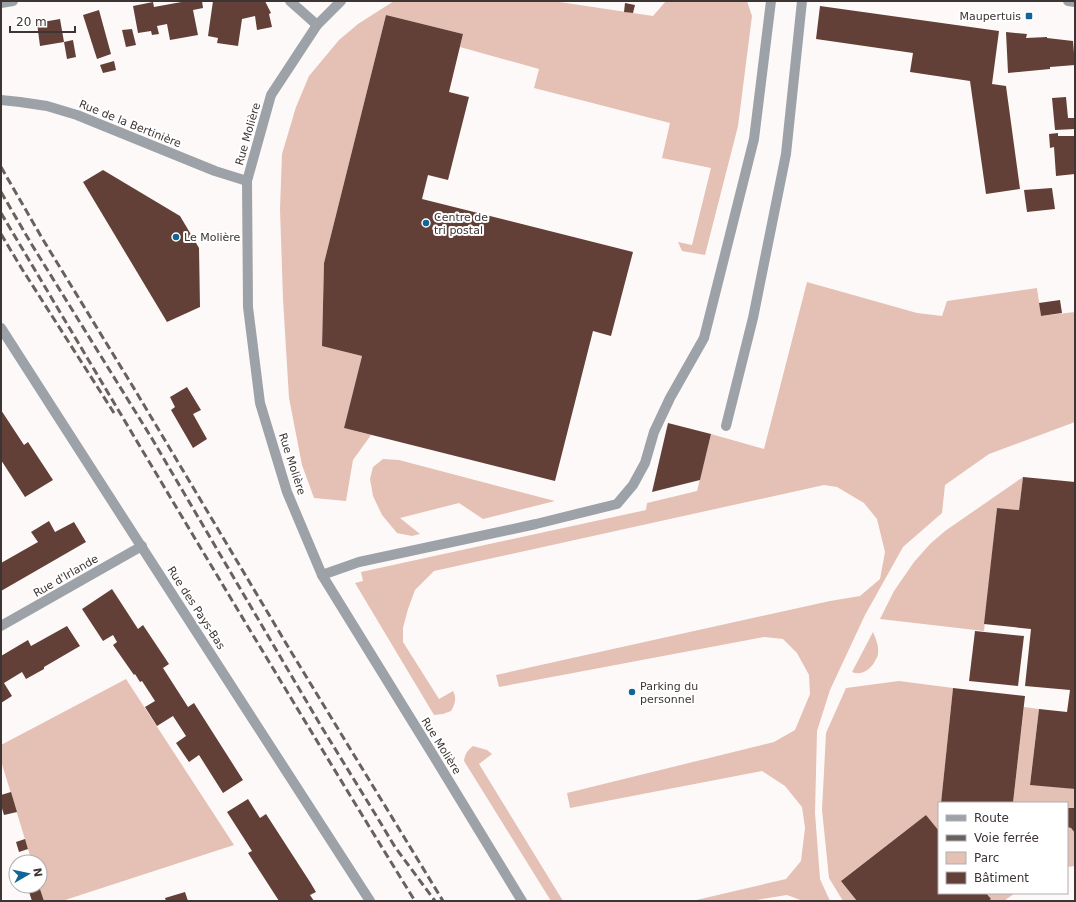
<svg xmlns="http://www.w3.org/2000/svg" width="1076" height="902" font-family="'DejaVu Sans',sans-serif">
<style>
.green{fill:#e5c0b5}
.building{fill:#624037}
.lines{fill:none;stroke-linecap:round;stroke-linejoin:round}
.service{stroke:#9ca2a7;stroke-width:10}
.minor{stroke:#9ca2a7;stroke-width:10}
.rail{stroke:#67615f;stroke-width:3;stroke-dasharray:8 4;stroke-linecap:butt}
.poi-dot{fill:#126597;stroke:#fff;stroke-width:1.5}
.labels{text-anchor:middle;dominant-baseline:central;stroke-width:4;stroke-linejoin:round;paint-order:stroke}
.poi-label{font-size:11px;fill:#3c3533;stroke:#fff;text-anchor:start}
.street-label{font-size:11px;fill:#3c3533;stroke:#fff}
</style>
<rect width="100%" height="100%" fill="#fdf9f8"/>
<g class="green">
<polygon points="394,1 553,1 653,16 666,1 747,1 752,16 738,126 705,255 682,251 678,242 692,245 711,168 662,158 670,123 534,88 539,69 460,47 463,34 386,15 324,263 322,345 362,356 344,428 371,435 353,460 346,501 314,498 302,465 289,398 283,299 280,209 282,154 296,107 309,76 339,40 358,24"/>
<path d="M807,282L917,313L942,316L947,301L1037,288L1041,316L1075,312V422L989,454L945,485L942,513L903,547L865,615L830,690L817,731L815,813L820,879L830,901H803L787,895L750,901H692L786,879L801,861L805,828L802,807L785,786L762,771L570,808L567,793L774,742L795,730L810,694L809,675L797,653L783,639L764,637L499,687L496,675L830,601L860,596L880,579L885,552L877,519L864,503L837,487L824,485L434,571L415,590L408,609L403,628V642L439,699L453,691C457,698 455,704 451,711L443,714L434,715L355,583L363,581L361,572L646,510L647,503L697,491L711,434L764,449Z"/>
<polygon points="383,459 399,460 555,501 483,519 459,503 400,518 420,534 412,536 397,533 382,515 373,496 370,479 373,467"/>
<polygon points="1023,477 1019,510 997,508 984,631 880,619 894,591 914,562 930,544 945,531"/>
<path d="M873,632C876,639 879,646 878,654C878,657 875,660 874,663C869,670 861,676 852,672Z"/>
<polygon points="126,679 234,845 62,901 44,901 39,886 40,862 32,862 1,761 1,745"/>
<polygon points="899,681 953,688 941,803 939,803 938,830 926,815 842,880 857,901 843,901 829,878 822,810 826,733 846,688"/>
<polygon points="1024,707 1039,709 1030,784 1075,789 1075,808 1067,808 1067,803 1013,803"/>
<path d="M473,746L487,750L492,754L479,764L563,901H551L464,761C465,754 467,751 473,746Z"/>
<polygon points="1067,827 1071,828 1075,833 1075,866 1067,867"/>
<polygon points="986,893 1015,893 1004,901 988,901 990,899"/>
</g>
<g class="building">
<polygon points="187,1 202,1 203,8 193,10 198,35 170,40 167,24 157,26 159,34 152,35 151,31 138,33 133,6 153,2 154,7"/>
<polygon points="213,1 265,1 271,13 269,14 272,27 257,30 255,16 242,19 238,46 217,43 218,38 208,36"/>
<polygon points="625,3 635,5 633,13 624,12"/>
<polygon points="820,6 999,31 992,84 1006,86 1020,189 986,194 970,81 910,72 913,53 816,39"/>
<polygon points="99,10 111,54 97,59 83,15"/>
<polygon points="386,15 463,34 449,92 469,97 448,180 428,175 422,199 633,252 611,336 593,331 555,481 344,428 362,356 322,346 324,263"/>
<polygon points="60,19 64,42 73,40 76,57 67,59 64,42 40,46 37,23"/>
<polygon points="132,29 136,45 126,47 122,30"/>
<polygon points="1006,32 1027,34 1026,38 1047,37 1047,38 1073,41 1075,65 1050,67 1050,69 1008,73"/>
<polygon points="114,61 116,70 103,73 100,65"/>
<polygon points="1066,97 1068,118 1075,118 1075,129 1055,130 1052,98"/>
<polygon points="1058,133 1058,136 1075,136 1075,174 1056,176 1054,147 1050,148 1049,134"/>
<polygon points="103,170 180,216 199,248 200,307 167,322 83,182"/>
<polygon points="1052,188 1055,209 1027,212 1024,190"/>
<polygon points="1060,300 1062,313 1041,316 1039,303"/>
<polygon points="187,387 201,410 193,414 207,439 193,448 171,410 175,407 170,397"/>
<polygon points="1,410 24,445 28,442 53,480 25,497 1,460"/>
<polygon points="668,423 711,434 700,480 652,492"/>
<polygon points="1023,477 1075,482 1075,789 1030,785 1039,709 1067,712 1070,690 1025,686 1031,629 984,624 997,508 1019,510"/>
<polygon points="49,521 55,532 74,522 86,542 1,591 1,563 38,542 31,532"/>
<polygon points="112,589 138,629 143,625 169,664 163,668 188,707 194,703 243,780 223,793 199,755 189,762 176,743 186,736 173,716 157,726 145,707 155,701 142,681 140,682 135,674 134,675 113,645 117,642 113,635 103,641 82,609"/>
<polygon points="67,626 80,646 44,667 44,669 26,679 22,672 4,683 12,696 1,703 1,656 28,640 31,646"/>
<polygon points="975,631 1024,636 1018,686 969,681"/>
<polygon points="953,688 1025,696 1013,803 941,803"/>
<polygon points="11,792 17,812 4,815 1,805 1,795"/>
<polygon points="248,799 260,818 266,814 310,882 316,892 310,895 314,901 279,901 248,853 252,851 227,812"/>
<polygon points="1067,808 1075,808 1075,833 1071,828 1067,827"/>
<polygon points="926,815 939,831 939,893 986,893 991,899 988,901 857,901 841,881"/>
<polygon points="25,839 28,849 19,852 16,842"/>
<polygon points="27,886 39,886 44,901 32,901"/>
<polygon points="185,892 188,901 166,901 165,898"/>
</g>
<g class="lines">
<g class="service">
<polyline points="726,426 753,318 786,154 802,1"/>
<polyline points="322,575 359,562 536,524 617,504 633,485 645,463 654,432 670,398 704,338 754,139 771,1"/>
</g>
<g class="minor">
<polyline points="290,1 317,25"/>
<polyline points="341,1 317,25 271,95 247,181 248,307 260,403 287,492 322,575 430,750 522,901"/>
<polyline points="1068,1 1075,2"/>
<polyline points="1,3 13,1"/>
<polyline points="1,100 20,102 47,106 77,115 215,171 247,181"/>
<path d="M1,328C124,519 246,711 370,901"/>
<polyline points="1,626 142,546"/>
</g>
<g class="rail">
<polyline points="1,167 42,238 135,390 290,650 443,901"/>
<polyline points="1,192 32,245 151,437 321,726 377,817 395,847 435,901"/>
<path d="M1,213C138,443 274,673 415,901"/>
<polyline points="1,234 22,269 114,413"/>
</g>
</g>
<g class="poi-dot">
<rect x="1025" y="12" width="8" height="8" rx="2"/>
<circle cx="426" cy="223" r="4"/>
<circle cx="176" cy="237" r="4"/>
<circle cx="632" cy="692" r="4"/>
</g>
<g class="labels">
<g class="poi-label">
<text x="1021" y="16" text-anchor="end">Maupertuis</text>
<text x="434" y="217">Centre de<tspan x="434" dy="13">tri postal</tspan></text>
<text x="184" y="237">Le Molière</text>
<text x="640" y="686">Parking du<tspan x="640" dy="13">personnel</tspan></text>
</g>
<g class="street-label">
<text transform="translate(130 124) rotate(22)">Rue de la Bertinière</text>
<text transform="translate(248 134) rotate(-74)">Rue Molière</text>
<text transform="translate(292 464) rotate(72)">Rue Molière</text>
<text transform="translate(66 576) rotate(-30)">Rue d'Irlande</text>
<text transform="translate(196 608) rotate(57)">Rue des Pays-Bas</text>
<text transform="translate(441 746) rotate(58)">Rue Molière</text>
</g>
</g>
<rect width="1076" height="902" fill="none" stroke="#3c3533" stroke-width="4"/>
<rect x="938" y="802" width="130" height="92" fill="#ffffff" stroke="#b1aead"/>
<rect x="946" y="815" width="20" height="6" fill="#9ca2a7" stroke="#b1aead"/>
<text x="974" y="822" font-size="12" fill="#3c3533">Route</text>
<rect x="946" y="835" width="20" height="6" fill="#67615f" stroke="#b1aead"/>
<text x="974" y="842" font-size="12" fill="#3c3533">Voie ferrée</text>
<rect x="946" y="852" width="20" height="12" fill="#e5c0b5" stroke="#b1aead"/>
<text x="974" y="862" font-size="12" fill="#3c3533">Parc</text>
<rect x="946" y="872" width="20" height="12" fill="#624037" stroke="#b1aead"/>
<text x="974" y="882" font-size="12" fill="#3c3533">Bâtiment</text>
<g transform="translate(28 874) rotate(81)"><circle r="19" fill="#ffffff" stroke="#b1aead"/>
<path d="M0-3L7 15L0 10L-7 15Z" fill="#126597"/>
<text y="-6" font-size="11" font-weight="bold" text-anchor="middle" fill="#3c3533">N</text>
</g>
<path d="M10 26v6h65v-6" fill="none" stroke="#3c3533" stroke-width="2"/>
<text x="16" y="26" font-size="12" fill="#3c3533" stroke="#ffffff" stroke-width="3" paint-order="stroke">20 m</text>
</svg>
